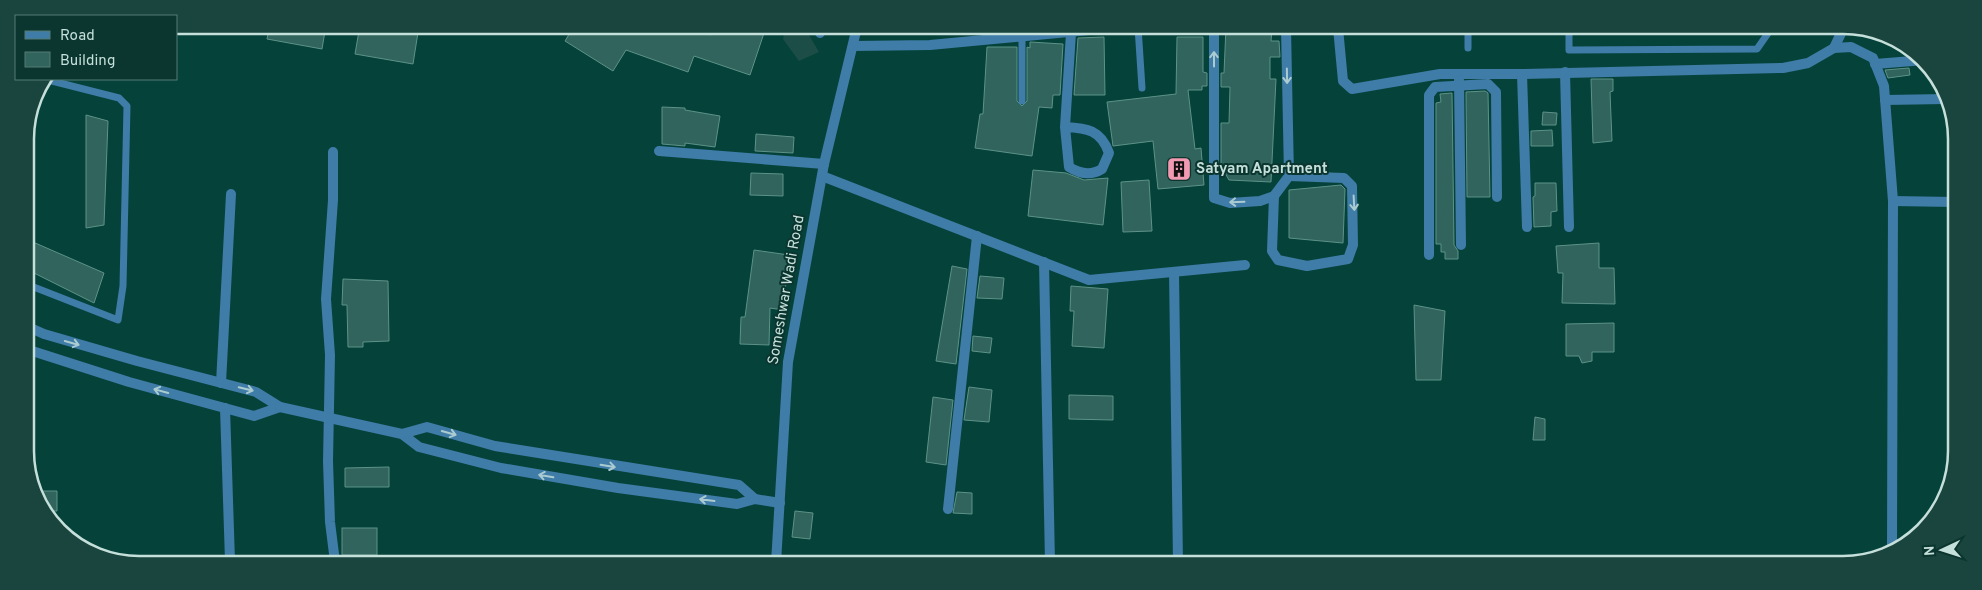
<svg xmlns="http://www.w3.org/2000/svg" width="1982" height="590" font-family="Overpass,sans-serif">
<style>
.built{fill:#1c4d46}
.building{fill:#30645c;stroke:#5d9288}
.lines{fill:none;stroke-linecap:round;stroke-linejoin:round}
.lane{stroke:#3f7ca7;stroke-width:7}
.street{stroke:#3f7ca7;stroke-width:10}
.oneway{stroke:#aacbd0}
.labels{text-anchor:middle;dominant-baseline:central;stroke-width:4;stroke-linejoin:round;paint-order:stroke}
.poi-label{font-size:15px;font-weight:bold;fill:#c5dfda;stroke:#0b3630;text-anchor:start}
.street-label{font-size:15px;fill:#c5dfda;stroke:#0b3630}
.rim{fill:none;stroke:#c5dfda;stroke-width:2.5}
</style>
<rect width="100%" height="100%" fill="#05423a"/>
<polygon class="built" points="786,26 812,26 809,35 819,52 799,61 783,39"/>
<g class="building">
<polygon points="270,25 326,25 322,49 267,39"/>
<polygon points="360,25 419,26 413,64 355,54"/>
<polygon points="574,26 688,26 711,35 714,26 743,26 764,33 750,75 694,56 688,72 626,50 613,71 565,41"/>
<polygon points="1226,27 1272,28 1271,41 1279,41 1280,57 1270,57 1270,79 1276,79 1271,182 1229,180 1221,166 1221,123 1229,123 1230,87 1221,87 1221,73 1224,73"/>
<polygon points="1104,37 1105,95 1074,95 1078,38"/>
<polygon points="1177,37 1203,37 1203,72 1207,73 1207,86 1202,86 1202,90 1188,90 1195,149 1201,148 1204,185 1158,189 1153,141 1113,146 1107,102 1176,94"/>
<polygon points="1030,42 1063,44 1060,95 1053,95 1052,108 1039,107 1032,156 975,148 980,114 983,114 987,47 1017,47 1017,101 1022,106 1027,101 1027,47 1030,48"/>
<polygon points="1909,68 1910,75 1888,78 1885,70"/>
<polygon points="1591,79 1613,79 1613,91 1610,92 1612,141 1593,143"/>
<polygon points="1485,91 1488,93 1490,197 1467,197 1466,92"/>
<polygon points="1452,93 1454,245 1458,251 1458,259 1445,259 1445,252 1441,252 1441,244 1436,244 1436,103 1441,102 1440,94"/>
<polygon points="662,107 685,108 685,110 720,116 715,147 685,143 685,146 662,144"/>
<polygon points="1543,112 1557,113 1556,125 1542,125"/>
<polygon points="86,115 108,121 104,225 86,228"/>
<polygon points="1552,130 1553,146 1531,146 1531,131"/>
<polygon points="756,134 794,137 793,153 755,151"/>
<polygon points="1033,170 1066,173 1084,180 1108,178 1103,225 1028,216"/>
<polygon points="751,173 783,174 783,196 750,195"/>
<polygon points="1149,180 1152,231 1123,232 1121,182"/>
<polygon points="1535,183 1556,183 1557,211 1551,212 1551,226 1534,227 1533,197 1535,196"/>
<polygon points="1341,185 1345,189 1343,243 1289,238 1289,190"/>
<polygon points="26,239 104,273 94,303 26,269"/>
<polygon points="1599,243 1599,268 1614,268 1615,304 1562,303 1563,273 1558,273 1556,246"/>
<polygon points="754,250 789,255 783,310 770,308 769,345 740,344 741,317 745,317"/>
<polygon points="952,266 967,269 956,364 936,361"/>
<polygon points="980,276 1004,278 1002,299 977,298"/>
<polygon points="343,279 388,281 389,341 363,342 363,347 348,347 347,305 342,305"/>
<polygon points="1071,286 1108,289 1104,348 1072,346 1074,311 1070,311"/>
<polygon points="1414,305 1445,311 1441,380 1416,380"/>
<polygon points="1614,323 1614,352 1592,352 1592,361 1582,363 1579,356 1566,356 1566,324"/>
<polygon points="973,336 992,338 990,353 972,351"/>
<polygon points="969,387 992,390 989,422 964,420"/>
<polygon points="1069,395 1113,396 1113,420 1069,419"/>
<polygon points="933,397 953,400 946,465 926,462"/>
<polygon points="1535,417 1545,419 1545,440 1533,440"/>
<polygon points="389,467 389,487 345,487 345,468"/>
<polygon points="36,491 57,491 57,511 47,511"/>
<polygon points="957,492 972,493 972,514 953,513"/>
<polygon points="795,511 813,513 810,539 792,537"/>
<rect x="342" y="528" width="35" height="27"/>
</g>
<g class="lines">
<g class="lane">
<polyline points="1138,27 1142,88"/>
<polyline points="1468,28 1468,48"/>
<polyline points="1569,28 1569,50 1757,49 1771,29"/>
<polyline points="1022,101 1022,37"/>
<polyline points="26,284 118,320 123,286 127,106 119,98 44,79"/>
</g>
<g class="street">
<polyline points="1214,27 1214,198 1230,203 1260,201 1274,196 1289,176 1286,28"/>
<polyline points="1338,28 1343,81 1352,89 1440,74 1522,74 1783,68 1808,63 1834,48 1851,47 1873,58 1884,86 1893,201 1892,549"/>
<polyline points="820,33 821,26"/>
<polyline points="853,46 930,45 1121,27"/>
<polyline points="1834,48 1843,29"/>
<polyline points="1875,64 1925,60"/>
<polyline points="1565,72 1569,227"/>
<polyline points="1522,74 1527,227"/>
<polyline points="1459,80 1461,245"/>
<polyline points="1885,100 1945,99"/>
<path d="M1065,127C1087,128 1101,130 1109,153L1102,169C1091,176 1080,174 1069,167L1065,127L1071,33"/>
<polyline points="659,151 824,164"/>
<polyline points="333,152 333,200 326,299 330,355 328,461 330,522 335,562"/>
<polyline points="822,176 1089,280 1245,265"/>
<polyline points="1274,196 1272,251 1278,260 1307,266 1348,259 1353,245 1352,186 1344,178 1289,176"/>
<polyline points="1893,201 1954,202"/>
<polyline points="1429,255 1429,95 1435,87 1488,84 1496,92 1497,197"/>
<polyline points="1044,262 1050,563"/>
<polyline points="1174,272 1178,563"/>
<polyline points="26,326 44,334 137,361 256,392 280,407 254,416 129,382 26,349"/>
<polyline points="221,383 231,194"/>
<polyline points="280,407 402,434 419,447 501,468 618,488 737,504 755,499 780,503"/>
<polyline points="225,408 230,561"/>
<polyline points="402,434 427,427 495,446 739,485 755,499"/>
<polyline points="948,509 977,236"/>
<polyline points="776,563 788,362 824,164 857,27"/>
</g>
</g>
<defs><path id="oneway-shaft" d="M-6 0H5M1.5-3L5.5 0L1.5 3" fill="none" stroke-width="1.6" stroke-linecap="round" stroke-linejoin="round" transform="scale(1.25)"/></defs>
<g class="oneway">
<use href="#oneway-shaft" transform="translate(1214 59) rotate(-90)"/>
<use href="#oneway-shaft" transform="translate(1287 76) rotate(89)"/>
<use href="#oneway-shaft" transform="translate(1237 202) rotate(178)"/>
<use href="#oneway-shaft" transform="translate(1354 203) rotate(87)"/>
<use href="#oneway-shaft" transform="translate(72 343) rotate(16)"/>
<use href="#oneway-shaft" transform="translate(246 389) rotate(14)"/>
<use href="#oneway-shaft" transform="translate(161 391) rotate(-165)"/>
<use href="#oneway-shaft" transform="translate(449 433) rotate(16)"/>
<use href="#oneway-shaft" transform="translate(608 466) rotate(9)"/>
<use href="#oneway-shaft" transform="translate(546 476) rotate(-170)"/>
<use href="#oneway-shaft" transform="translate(707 500) rotate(-173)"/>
</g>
<defs>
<symbol id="building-square" viewBox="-11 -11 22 22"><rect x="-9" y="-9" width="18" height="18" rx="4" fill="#f19ab2" stroke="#0b3630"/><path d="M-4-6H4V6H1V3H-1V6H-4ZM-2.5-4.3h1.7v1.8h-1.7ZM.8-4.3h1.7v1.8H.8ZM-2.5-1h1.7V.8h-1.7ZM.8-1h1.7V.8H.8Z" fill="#111"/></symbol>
</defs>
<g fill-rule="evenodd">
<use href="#building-square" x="1165" y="155" width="28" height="28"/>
</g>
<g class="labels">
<g class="poi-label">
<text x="1196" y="169">Satyam Apartment</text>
</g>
<g class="street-label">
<text transform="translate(787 290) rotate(-80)">Someshwar Wadi Road</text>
</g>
</g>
<path d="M0 0H1982V590H0ZM139 34H1843A105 105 0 0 1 1948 139V451A105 105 0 0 1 1843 556H139A105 105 0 0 1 34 451V139A105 105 0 0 1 139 34Z" fill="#1a443e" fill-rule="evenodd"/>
<path class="rim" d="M139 34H1843A105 105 0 0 1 1948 139V451A105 105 0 0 1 1843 556H139A105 105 0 0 1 34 451V139A105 105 0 0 1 139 34Z"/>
<rect x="15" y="15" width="162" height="65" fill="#0b3630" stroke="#557a74"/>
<rect x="25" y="31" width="25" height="8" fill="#3f7ca7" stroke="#557a74"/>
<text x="60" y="40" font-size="15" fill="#c5dfda">Road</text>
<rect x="25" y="52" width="25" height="15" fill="#30645c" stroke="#557a74"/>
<text x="60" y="65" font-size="15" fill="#c5dfda">Building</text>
<g transform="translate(1942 550) rotate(266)" stroke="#0b3630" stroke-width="4" paint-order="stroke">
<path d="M0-4L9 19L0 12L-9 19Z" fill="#c5dfda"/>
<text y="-8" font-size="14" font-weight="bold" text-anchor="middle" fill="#c5dfda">N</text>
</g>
</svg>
